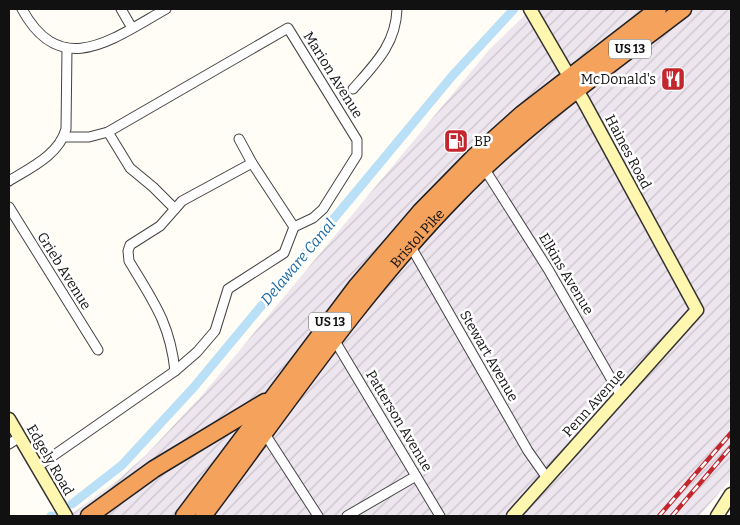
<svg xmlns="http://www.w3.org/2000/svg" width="740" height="525" font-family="Bitter,serif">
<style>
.industrial{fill:url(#industrial-furrows)}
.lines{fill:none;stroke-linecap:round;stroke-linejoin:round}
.canal{stroke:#b9e0f7;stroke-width:9}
.street-casing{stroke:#444;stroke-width:11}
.secondary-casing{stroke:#333;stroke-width:15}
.highway-casing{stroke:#222;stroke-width:19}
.street{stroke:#fff;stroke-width:9}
.secondary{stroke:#fff6b0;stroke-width:12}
.highway{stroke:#f5a25d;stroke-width:16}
.rail-casing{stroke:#c4262e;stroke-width:4.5}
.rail{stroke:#fff;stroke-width:2.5;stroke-dasharray:8;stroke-linecap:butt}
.labels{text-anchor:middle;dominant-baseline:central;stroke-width:5;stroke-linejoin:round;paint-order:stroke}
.shield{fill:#fff;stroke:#585858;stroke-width:1}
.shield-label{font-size:12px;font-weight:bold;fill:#111}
.street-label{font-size:14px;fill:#111;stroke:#fff}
.poi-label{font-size:14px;fill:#111;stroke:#fff;text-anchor:end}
.water-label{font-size:15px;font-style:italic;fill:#1768a6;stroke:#fff}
</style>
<defs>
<pattern id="industrial-furrows" width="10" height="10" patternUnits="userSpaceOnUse" patternTransform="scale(1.25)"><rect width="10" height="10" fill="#eee6ef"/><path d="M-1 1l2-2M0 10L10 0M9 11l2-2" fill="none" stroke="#cbc4cc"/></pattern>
</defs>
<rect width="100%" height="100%" fill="#fffdf5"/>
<polygon class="industrial" points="531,9 731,9 731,479 699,516 69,516 118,480 146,455 204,393 489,50"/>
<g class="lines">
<g class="canal">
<polyline points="72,504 122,465 194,387 453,75 514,9"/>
<polyline points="51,516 52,516"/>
</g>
<defs>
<g id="street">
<path d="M22,9C61,81 114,38 166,9"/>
<polyline points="121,9 132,28"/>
<path d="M353,89C375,64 396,44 397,9"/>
<polyline points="108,132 130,168 153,187 175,209"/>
<polyline points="64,137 89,137 108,132 288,28 357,140 357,155 323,209 313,218 294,227 252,163 239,139"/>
<polyline points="484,168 548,269 621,396"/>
<path d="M9,181C30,168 59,155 66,129L67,48"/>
<polyline points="9,207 98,350"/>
<polyline points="410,245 528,451 547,478"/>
<polyline points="335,341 440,516"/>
<path d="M175,371C170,323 153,301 129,261L128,251L130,245L160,226L182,201L252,163"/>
<polyline points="265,434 318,516"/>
<polyline points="9,444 20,437"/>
<polyline points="37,467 175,371 197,352 215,331 228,289 284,253 294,227"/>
<polyline points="347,516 416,476"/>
</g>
<g id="secondary">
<polyline points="9,419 66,516"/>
<polyline points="513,516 697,310 584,102 530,9"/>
<polyline points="717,516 731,494"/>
</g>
<g id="highway">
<polyline points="89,516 154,469 265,402"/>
<polyline points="184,516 356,287 421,211 474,157 522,114 658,9"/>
<path id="s1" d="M203,516C284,408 361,293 456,196C524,125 606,68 683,9"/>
</g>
</defs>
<use href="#street" class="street-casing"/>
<use href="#secondary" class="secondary-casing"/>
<use href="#highway" class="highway-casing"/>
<use href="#street" class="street"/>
<use href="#secondary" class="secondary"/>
<use href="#highway" class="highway"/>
<defs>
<g id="rail">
<polyline points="659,516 731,433"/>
<polyline points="672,516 731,447"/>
</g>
</defs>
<use href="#rail" class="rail-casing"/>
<use href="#rail" class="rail"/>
</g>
<defs>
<symbol id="restaurant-square" viewBox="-11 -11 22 22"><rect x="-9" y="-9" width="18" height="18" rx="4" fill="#c4262e" stroke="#fff"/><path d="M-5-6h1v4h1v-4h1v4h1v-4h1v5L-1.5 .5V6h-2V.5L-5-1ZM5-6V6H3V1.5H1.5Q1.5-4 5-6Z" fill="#fff"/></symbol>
<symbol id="fuel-square" viewBox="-11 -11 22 22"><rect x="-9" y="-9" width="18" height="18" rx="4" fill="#c4262e" stroke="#fff"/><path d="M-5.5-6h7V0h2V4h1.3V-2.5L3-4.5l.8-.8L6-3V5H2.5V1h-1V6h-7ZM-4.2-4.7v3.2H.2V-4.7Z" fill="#fff"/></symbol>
</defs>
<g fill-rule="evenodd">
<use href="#restaurant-square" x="659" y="65" width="28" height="28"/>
<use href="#fuel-square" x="442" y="127" width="28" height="28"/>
</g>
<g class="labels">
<g class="shield">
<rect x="609" y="39.5" width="42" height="19" rx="4"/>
<rect x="309" y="312.5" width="42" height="19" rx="4"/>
</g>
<g class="shield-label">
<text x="630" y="49">US 13</text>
<text x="330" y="322">US 13</text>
</g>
<g class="street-label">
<text transform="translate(333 75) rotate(58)">Marion Avenue</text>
<text transform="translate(628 152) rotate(62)">Haines Road</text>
<text stroke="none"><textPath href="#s1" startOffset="351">Bristol Pike</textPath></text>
<text transform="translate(64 271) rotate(58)">Grieb Avenue</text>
<text transform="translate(566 274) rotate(59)">Elkins Avenue</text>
<text transform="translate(489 356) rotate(60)">Stewart Avenue</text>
<text transform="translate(594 403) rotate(-48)">Penn Avenue</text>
<text transform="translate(399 421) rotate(59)">Patterson Avenue</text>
<text transform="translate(50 460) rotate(60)">Edgely Road</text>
</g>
<g class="poi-label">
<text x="656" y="79">McDonald's</text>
<text x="474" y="141" text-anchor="start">BP</text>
</g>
<g class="water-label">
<text transform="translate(298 262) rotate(-50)">Delaware Canal</text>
</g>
</g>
<rect width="740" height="525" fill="none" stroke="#111111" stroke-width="20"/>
</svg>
